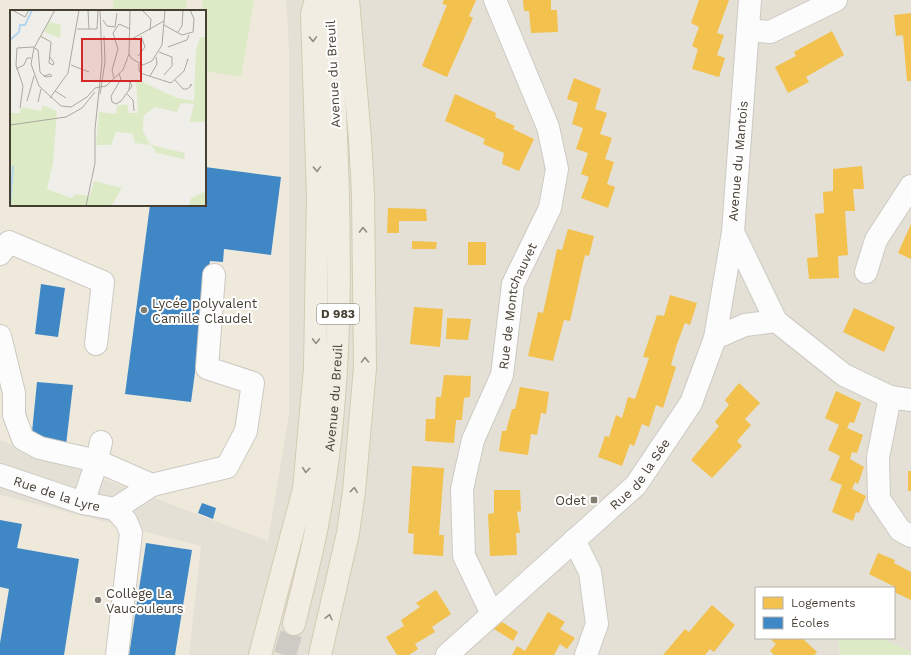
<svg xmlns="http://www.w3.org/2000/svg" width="911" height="655" font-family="'Work Sans',sans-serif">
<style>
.residential{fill:#e4e0d5;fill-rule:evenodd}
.education{fill:#eee9da;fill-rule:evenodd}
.green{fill:#dcebc6}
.homes{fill:#f2c14e}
.schools{fill:#3f88c5}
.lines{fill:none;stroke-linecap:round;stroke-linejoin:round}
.major-tunnel{stroke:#cecbc4;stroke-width:22;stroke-dasharray:22 11;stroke-linecap:butt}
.minor-casing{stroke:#cccac4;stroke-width:24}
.major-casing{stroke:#d3cbb4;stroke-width:24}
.minor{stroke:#fdfcfc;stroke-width:22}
.major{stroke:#f1ede2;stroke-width:22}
.oneway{stroke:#938d82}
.poi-dot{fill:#827c73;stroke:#fff;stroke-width:1.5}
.labels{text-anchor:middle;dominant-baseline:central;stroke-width:4;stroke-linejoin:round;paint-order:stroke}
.shield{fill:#fff;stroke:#7e7971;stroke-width:1}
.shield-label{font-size:12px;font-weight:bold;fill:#463f34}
.street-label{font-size:13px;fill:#463f34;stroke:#fff}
.poi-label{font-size:13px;fill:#463f34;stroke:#fff;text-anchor:start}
.inset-river{fill:none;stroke:#b6d6f0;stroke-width:2}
.inset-road{fill:none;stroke:#aca8a0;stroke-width:1}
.view{fill:#d62828;fill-opacity:0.15;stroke:#d62828;stroke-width:2}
.inset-edge{fill:none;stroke:#463f34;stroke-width:2}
</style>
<rect width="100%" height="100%" fill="#f0eee8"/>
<path class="residential" d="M0,0H911V652L881,638H894V588H756V638H838L840,655H0ZM11,11H205V205H11Z"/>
<g class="education">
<path d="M0,0H286L289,48V414L268,541L0,440ZM11,11H205V205H11Z"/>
<polygon points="0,495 201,546 189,655 0,655"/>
</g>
<g class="green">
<polygon points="114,0 187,0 185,11 112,11"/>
<polygon points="203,0 254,0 241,77 205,71 205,11 201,11"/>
<polygon points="838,638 881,638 911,652 911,655 840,655"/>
</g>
<g class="homes">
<polygon points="444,0 476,0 469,16 473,18 447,77 422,66 447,5 442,4"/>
<polygon points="523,0 551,0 551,10 557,10 558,32 531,33 529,11 524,11"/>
<polygon points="699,0 729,0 717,33 724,35 717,55 725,58 719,77 692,69 698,49 692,46 699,27 691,23"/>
<polygon points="911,13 911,81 907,81 903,35 896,36 894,15"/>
<polygon points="832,31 844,55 806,77 809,82 788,93 775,67 796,56 794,52"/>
<polygon points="574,78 601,89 595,109 607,113 600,134 612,138 605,159 614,162 607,184 615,187 608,208 581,198 589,177 581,174 588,153 576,149 583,128 572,124 578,103 567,99"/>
<polygon points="455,94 496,113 495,117 515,126 513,129 534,139 519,171 502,164 504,153 483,144 485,139 445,121"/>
<polygon points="862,166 864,189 853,189 855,211 845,211 848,255 838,256 839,278 809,279 807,258 818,257 815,214 824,213 823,192 833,191 833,169"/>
<polygon points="388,208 426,209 427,221 399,221 399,233 387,233"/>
<polygon points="911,224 911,259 898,253"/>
<polygon points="568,229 594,236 589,256 585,255 570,321 564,320 553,361 528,356 538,312 543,313 557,249 562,250"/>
<polygon points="412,241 437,242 436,249 412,249"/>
<rect x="468" y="242" width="18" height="23"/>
<polygon points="670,295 697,303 690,325 685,323 677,344 671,365 676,367 663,408 656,405 649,427 642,424 634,446 630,444 622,466 598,457 605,436 609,437 616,415 622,418 628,397 635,399 649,358 643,357 657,315 664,316"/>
<polygon points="414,307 443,309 440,347 410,344"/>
<polygon points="854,308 895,327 884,352 843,332"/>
<polygon points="447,318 471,319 468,340 446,339"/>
<polygon points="444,375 471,376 470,397 464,398 462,420 456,420 454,443 425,441 426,419 435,419 436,397 441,397"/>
<polygon points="739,383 760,403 745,419 751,425 737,441 742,446 712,478 691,460 719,426 715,422 729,405 725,400"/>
<polygon points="520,387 549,392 546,414 541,413 537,435 531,434 528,455 499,451 502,431 506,431 512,409 515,409"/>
<polygon points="836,391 861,403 854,423 850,422 847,428 863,435 857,453 852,452 850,459 864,467 858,484 855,482 852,489 866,496 859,513 856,512 853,521 832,512 842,485 830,480 840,456 828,450 839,425 825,418"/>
<polygon points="412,466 444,468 439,535 444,535 443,556 413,554 414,534 408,533"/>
<rect x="908" y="471" width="3" height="20"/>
<polygon points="494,490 520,490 521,511 517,512 520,533 516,533 517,555 490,556 488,514 494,513"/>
<polygon points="878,553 895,560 894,563 911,572 911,600 894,592 895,587 869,574"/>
<polygon points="436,590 451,614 432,627 435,632 415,644 418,649 409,655 397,655 386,637 404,626 401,620 420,607 416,603"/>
<polygon points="712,605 735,625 714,652 710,649 705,655 663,655 685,629 689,632"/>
<polygon points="548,612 565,622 560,629 575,638 567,649 560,644 554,655 512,655 517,646 525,651"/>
<polygon points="502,622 518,632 513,641 494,629"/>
<polygon points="769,638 802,638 817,652 814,655 774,655 770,651 776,644"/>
</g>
<g class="schools">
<polygon points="205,167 281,177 271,255 224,249 223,262 210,261 191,402 125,394 150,205 205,205"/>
<polygon points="41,284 65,288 58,337 35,334"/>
<polygon points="37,382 73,385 66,445 31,442"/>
<polygon points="202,503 216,508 213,519 198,513"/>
<polygon points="0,520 22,524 17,548 79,559 64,655 0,655 0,643 9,589 0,587"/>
<polygon points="146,543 192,550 175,655 129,655"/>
</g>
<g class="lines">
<polyline class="major-tunnel" points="285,655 294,624"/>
<defs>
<g id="minor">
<polyline points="750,0 733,232 776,321 844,375 890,397 911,400"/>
<polyline points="749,30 770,32 836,0"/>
<polyline points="0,254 9,242 103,282 96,344"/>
<polyline points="866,272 876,240 911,186"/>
<polyline points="0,336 14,393 14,415 23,439 40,448 97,461 83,503"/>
<polyline points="715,338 745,325 776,321"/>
<polyline points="890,397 878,457 879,499 900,530 911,536"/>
<polyline points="101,442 97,461 152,485 227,467 246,431 253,383 207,368 214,275"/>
<path id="s1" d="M0,475L83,503L115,509"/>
<polyline points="115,509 126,521 131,533 117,655"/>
<polyline points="115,509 152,485"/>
<polyline points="574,540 590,572 597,624 586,655"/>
<path id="s2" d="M492,614L464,556L462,489L473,440L502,375L513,284L550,208L557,169L548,127L495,0"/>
<path id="s3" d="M447,655L636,485L691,403L715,338L733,232"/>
</g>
<g id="major">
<path id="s4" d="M294,624C302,590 312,555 318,520C342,393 341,264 336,136C334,90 333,45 330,0"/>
<polyline points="260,655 304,489 315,368 318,195 312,14 316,0"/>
<polyline points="320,655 348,533 354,491 365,368 363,194 360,139 348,0"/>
</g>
</defs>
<use href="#minor" class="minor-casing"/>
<use href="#major" class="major-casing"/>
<use href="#minor" class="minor"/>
<use href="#major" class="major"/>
</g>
<defs><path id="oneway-chevron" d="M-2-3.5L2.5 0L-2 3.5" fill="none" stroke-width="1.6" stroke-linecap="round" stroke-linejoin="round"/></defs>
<g class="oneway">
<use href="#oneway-chevron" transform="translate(313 39) rotate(88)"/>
<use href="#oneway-chevron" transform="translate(317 169) rotate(88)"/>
<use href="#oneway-chevron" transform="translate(363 230) rotate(-91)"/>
<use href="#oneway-chevron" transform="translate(316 341) rotate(91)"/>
<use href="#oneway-chevron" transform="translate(365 360) rotate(-91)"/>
<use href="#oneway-chevron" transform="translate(306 470) rotate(95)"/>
<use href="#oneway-chevron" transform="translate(354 490) rotate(-84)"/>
<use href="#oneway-chevron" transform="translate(329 617) rotate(-77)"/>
</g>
<g class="poi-dot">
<circle cx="144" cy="310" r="4"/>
<rect x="590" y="496" width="8" height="8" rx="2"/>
<circle cx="98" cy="600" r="4"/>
</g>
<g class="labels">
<rect class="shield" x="317" y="304" width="42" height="20" rx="3"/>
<g class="shield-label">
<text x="338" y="314">D 983</text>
</g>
<g class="street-label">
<text transform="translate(333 74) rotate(-93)">Avenue du Breuil</text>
<text transform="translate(738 161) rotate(-85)">Avenue du Mantois</text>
<text stroke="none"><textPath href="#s2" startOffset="324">Rue de Montchauvet</textPath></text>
<text stroke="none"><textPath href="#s4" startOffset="230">Avenue du Breuil</textPath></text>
<text stroke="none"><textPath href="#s3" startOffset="265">Rue de la Sée</textPath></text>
<text stroke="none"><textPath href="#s1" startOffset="60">Rue de la Lyre</textPath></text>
</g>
<g class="poi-label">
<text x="152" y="303">Lycée polyvalent<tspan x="152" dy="15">Camille Claudel</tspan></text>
<text x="586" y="500" text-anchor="end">Odet</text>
<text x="106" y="593">Collège La<tspan x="106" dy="15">Vaucouleurs</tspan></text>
</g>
</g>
<g transform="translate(10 10)">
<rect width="196" height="196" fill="#f0eee8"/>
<path d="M39,12L51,15L50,28L34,22ZM190,27H196V112H180L184,94L171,93L167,102L145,97L134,105L133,113V121L140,135L125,133L123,124L106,122L101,135H86L89,102L106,104L107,96L117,94L119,103H128L126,69L167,88L184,91L186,40ZM33,95L47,101L43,153L37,179L61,188L66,184L80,186L84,171L112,178L101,196H0V103H10L11,97L31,101ZM141,135L175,143L174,149L147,143ZM196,181V196H179L181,188Z" fill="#dcebc6"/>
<path class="inset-river" d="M0,30L9,22L10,15H15L22,0M0,196L3,156"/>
<path class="inset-road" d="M2,0L15,7L19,0M45,0L24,38L21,54L29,76L51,96L61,97L77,87L85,78L96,76L113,60L119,44M78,0L79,19M120,0L119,44L122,49L133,55L142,51L152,35L155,0M132,0L141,9L140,20M93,10L97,16L105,17M154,15L172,25L183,22L184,9L180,0M105,17L107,3M67,19H87L88,0M167,23L172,16L173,0M30,26L41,32L39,53L43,55L44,53L40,47M120,30L154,11M158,37L177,30L179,25M149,42L162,47V56L154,65M128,46L135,37L131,26M129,54V61L133,64L161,73L174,61L178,49L177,51M61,55L79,62M6,59L14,55L17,48H21M109,64L111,69L101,86L102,92L106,94L111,91L122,76L120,72L119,80M140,66L147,54L146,47M104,68L102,60L108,39L103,23L109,14L120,19M165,70L173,79H177L181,76V74L180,76M45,81L56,88M90,84L95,52L94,26M117,84L123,90L124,101M40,88L58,63L69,0M17,91L24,66M28,92L31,79M10,98L13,76L6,55L7,38L23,37L28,40L30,62L34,66L37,67L42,66L40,64L34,66M0,115L56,107L72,98L85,82M76,196L85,153V119L92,52L90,0"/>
<path class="view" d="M72,29H131V71H72Z"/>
<rect width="196" height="196" class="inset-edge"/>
</g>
<rect x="755" y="587" width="140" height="52" fill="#ffffff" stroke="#b5b2ae"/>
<rect x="763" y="597" width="20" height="12" fill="#f2c14e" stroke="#b5b2ae"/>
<text x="791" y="607" font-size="12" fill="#463f34">Logements</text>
<rect x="763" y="617" width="20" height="12" fill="#3f88c5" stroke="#b5b2ae"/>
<text x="791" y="627" font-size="12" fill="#463f34">Écoles</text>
</svg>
